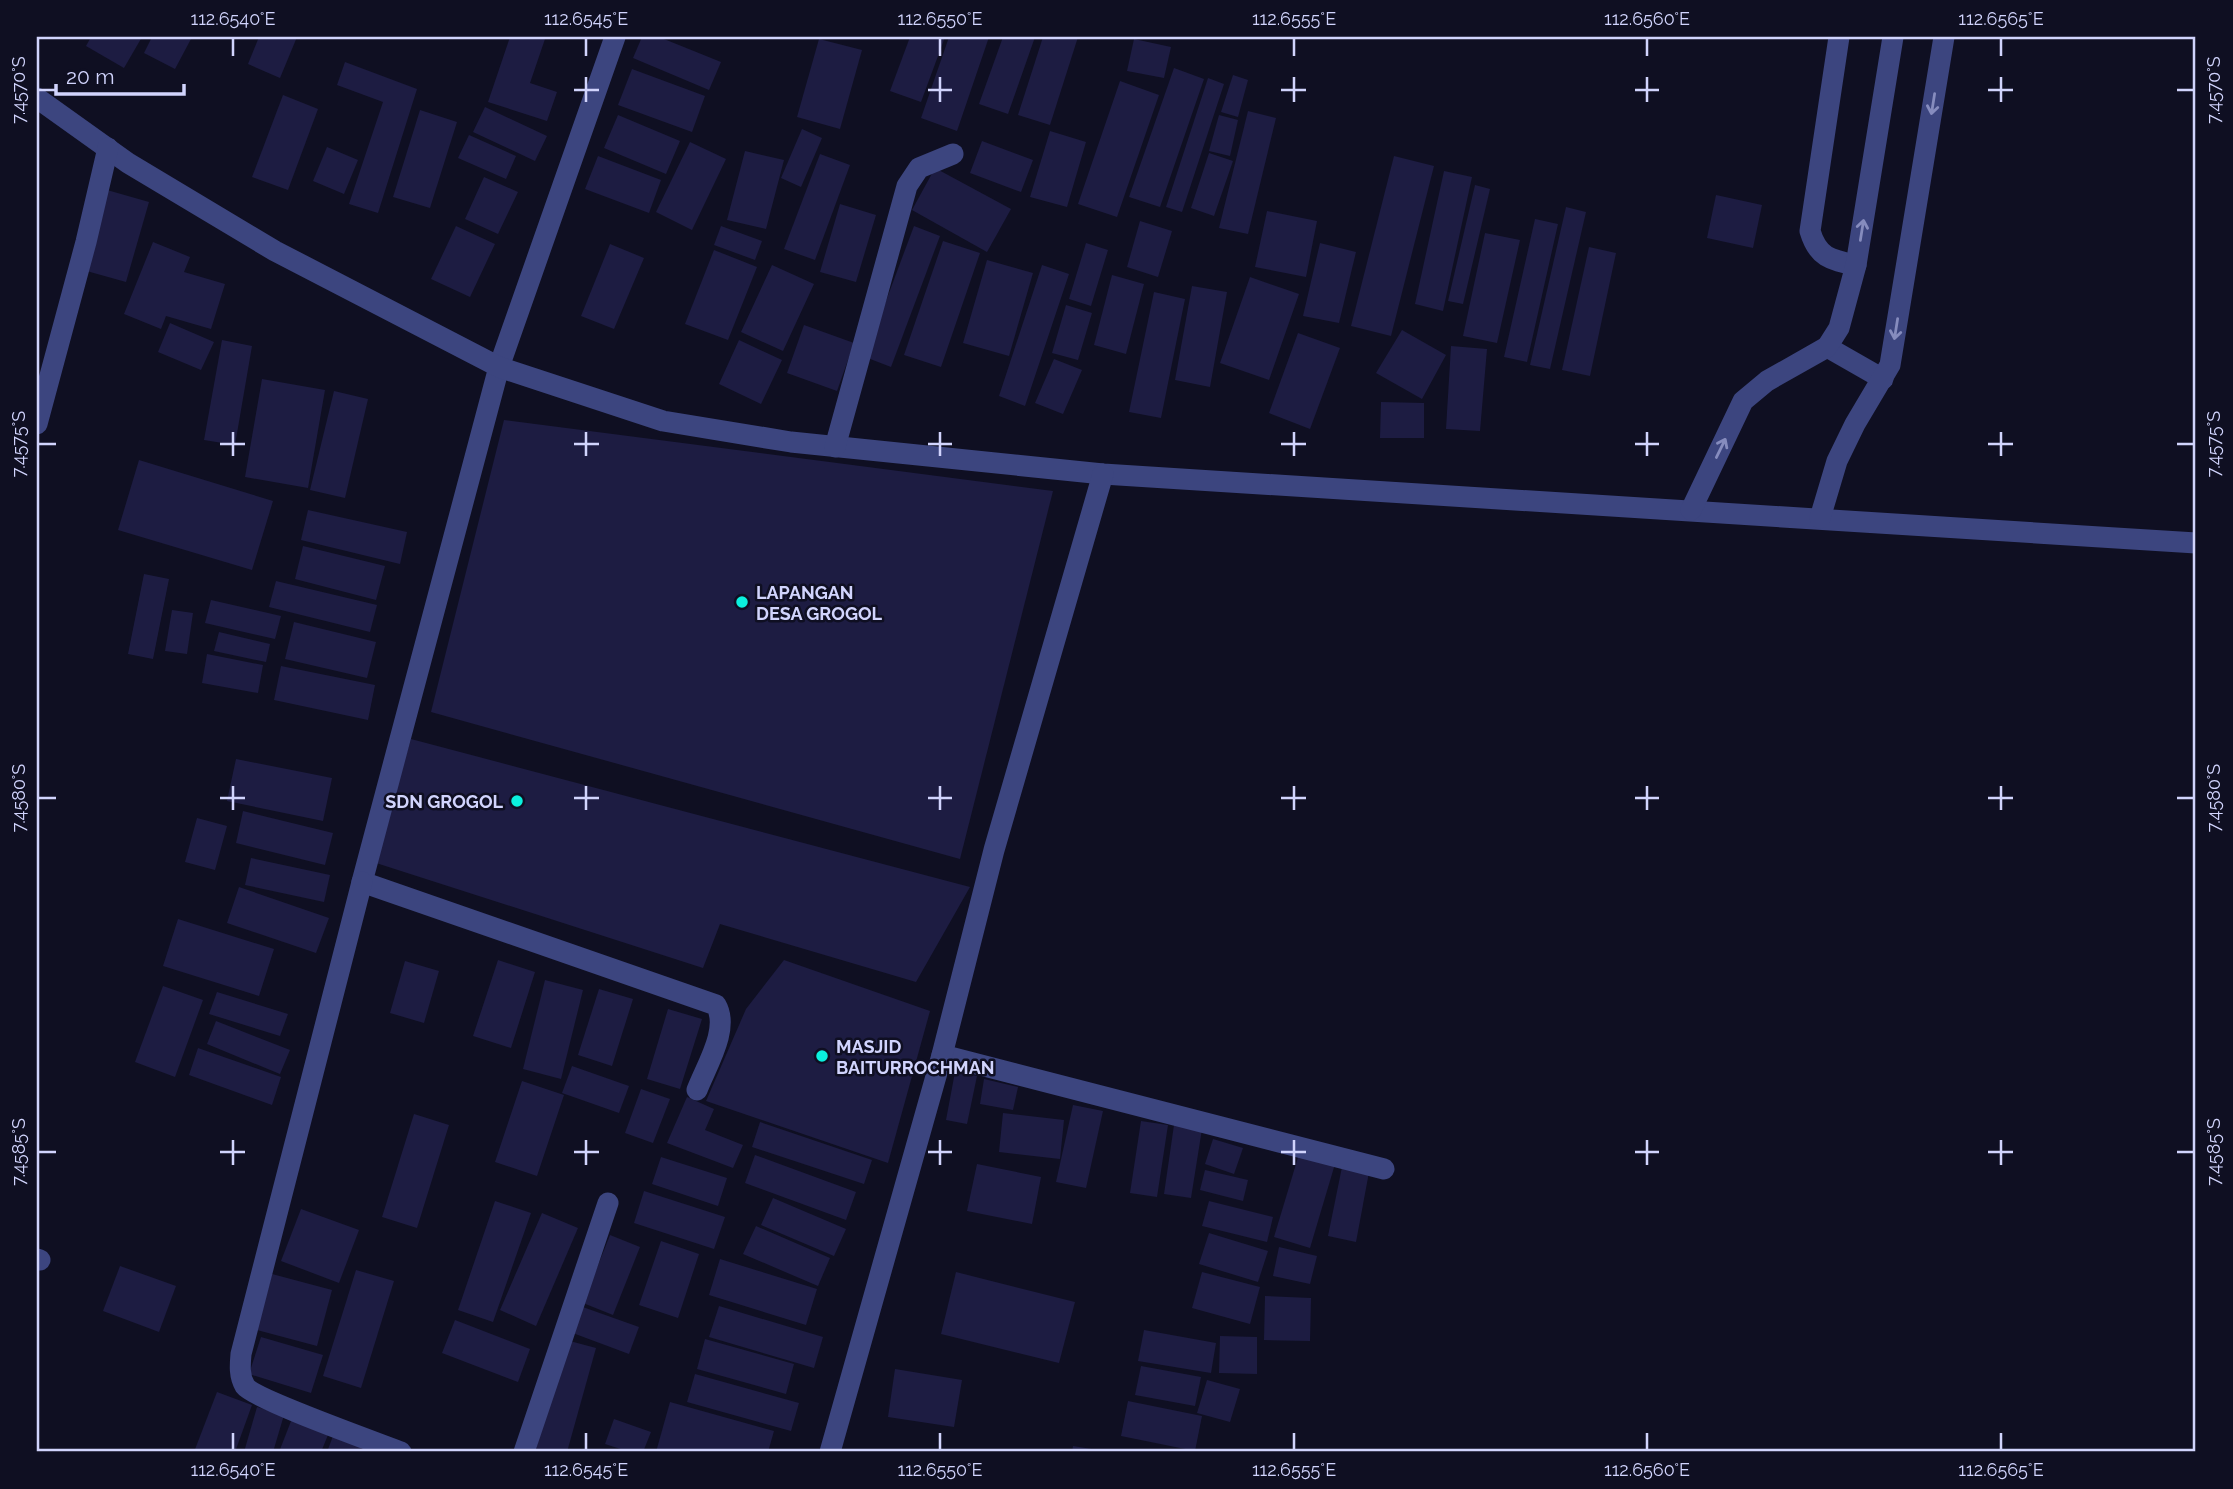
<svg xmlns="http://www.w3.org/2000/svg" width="2233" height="1489" font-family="Raleway,sans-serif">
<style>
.building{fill:#1d1c42}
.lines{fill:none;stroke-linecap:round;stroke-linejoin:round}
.minor{stroke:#3c457f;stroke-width:21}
.oneway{stroke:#868cbe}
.ticks{fill:none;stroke:#d1d4fd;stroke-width:2.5}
.poi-dot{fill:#0bf0de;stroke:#0f0f22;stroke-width:2.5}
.labels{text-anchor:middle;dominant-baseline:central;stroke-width:5;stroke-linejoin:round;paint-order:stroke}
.poi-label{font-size:18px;font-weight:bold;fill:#d1d4fd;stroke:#0f0f22;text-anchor:start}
.neatline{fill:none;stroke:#d1d4fd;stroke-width:2.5}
.ticks-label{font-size:18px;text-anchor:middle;fill:#d1d4fd}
</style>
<rect width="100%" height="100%" fill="#0f0f22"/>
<g class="building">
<polygon points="91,37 142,37 124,68 86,46"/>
<polygon points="152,37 192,37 175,69 144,53"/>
<polygon points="259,37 297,37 280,78 248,64"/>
<polygon points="510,37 537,37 545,39 530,83 557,92 547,121 488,102"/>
<polygon points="642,37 659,37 721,62 709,90 633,58"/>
<polygon points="910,37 945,37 921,102 890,91"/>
<polygon points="949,37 989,37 957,131 921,118"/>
<polygon points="1003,37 1035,37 1008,114 979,104"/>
<polygon points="1043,37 1078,37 1050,125 1018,115"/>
<polygon points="819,39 862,50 840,129 797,117"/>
<polygon points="1134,39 1171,47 1164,78 1127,71"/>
<polygon points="345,62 417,89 378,213 349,204 383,102 337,85"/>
<polygon points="1174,68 1204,79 1160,207 1129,197"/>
<polygon points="632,69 705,96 692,132 618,105"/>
<polygon points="1233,75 1248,80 1238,117 1221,112"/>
<polygon points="1208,78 1224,84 1182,212 1166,207"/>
<polygon points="1120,81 1159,95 1117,217 1078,204"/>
<polygon points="283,95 318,109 288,190 252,177"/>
<polygon points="485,107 547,136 535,161 473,132"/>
<polygon points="420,110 457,122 430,208 393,197"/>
<polygon points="1248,111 1276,118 1248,234 1219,228"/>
<polygon points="618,115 680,141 666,174 604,148"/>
<polygon points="1219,115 1238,120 1230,156 1209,151"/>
<polygon points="802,129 822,138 801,187 781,178"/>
<polygon points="1050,131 1086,142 1067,207 1030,197"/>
<polygon points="469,135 516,156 506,179 458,158"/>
<polygon points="982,141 1033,160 1021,192 970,173"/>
<polygon points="690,142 726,159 692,230 656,212"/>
<polygon points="327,147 358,160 344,194 313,181"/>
<polygon points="745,151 784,160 766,229 727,220"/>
<polygon points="1209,153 1233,161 1214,216 1191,208"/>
<polygon points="820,154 850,165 815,260 784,249"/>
<polygon points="598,156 661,180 649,213 585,189"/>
<polygon points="1394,156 1434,166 1391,336 1351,326"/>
<polygon points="935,168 1011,209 987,252 912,210"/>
<polygon points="1444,171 1472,177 1443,311 1415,304"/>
<polygon points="484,177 518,192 498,234 465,219"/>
<polygon points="1475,185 1490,189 1463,304 1448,301"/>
<polygon points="107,190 149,202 126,282 83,270"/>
<polygon points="1716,195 1762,205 1753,248 1707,238"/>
<polygon points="840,204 876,215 856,282 820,272"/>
<polygon points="1566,207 1586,212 1550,369 1530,365"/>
<polygon points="1267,211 1317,221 1306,277 1255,267"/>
<polygon points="1535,219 1558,224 1527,362 1504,357"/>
<polygon points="1140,221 1172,231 1158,277 1127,267"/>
<polygon points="456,226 495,244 470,297 431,279"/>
<polygon points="721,226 762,241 755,260 714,245"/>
<polygon points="914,226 940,236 891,367 865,357"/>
<polygon points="1485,233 1520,240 1497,343 1463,336"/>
<polygon points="943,241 980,253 941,367 904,355"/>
<polygon points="153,242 190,257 184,272 225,284 211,329 166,316 161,329 124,314"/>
<polygon points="1086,243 1108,250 1091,306 1069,299"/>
<polygon points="1320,243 1356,252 1339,323 1303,316"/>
<polygon points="610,244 644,258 614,329 581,316"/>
<polygon points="1589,247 1616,253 1590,376 1562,370"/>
<polygon points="714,250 757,267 728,340 685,324"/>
<polygon points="987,260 1033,273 1009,356 963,343"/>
<polygon points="772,265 814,284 783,351 741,332"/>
<polygon points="1042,265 1069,274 1025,406 999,396"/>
<polygon points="1112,275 1144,284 1126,354 1094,345"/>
<polygon points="1250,277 1299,294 1269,380 1220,363"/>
<polygon points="1192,286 1227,292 1210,387 1175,380"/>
<polygon points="1154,292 1185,299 1161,418 1129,412"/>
<polygon points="1066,305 1092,313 1078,360 1052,353"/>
<polygon points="170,323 214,342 201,370 158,352"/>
<polygon points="804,325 854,343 837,391 787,373"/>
<polygon points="1402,330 1446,355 1422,399 1376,373"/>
<polygon points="1298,333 1340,348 1310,429 1269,413"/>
<polygon points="222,340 252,346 235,445 204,440"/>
<polygon points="739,340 782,360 761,404 719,384"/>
<polygon points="1451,346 1487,349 1480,431 1446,429"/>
<polygon points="1054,359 1082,370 1063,414 1035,403"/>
<polygon points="262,379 325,390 308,488 245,477"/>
<polygon points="334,391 368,399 345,498 310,490"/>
<polygon points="1381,402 1424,403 1424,438 1380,438"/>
<polygon points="504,420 1053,491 960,859 431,712"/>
<polygon points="139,460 273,501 252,570 118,530"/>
<polygon points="308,510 407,532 400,564 301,540"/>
<polygon points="303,546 385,566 376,600 295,579"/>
<polygon points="144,574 169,579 153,659 128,654"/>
<polygon points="276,581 377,605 370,632 269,607"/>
<polygon points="211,600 281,616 275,639 205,623"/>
<polygon points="172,610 193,613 187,654 165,651"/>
<polygon points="294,622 376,642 367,678 285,659"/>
<polygon points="219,632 270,644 266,662 214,651"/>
<polygon points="207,654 263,665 258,693 202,683"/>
<polygon points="281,666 375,685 368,720 274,700"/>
<polygon points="411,739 970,887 916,982 720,924 703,968 373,862"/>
<polygon points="236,759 332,778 323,821 227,801"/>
<polygon points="243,811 333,833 325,865 236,843"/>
<polygon points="197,818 227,826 215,870 185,862"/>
<polygon points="251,858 330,875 324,902 245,885"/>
<polygon points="239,887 329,918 316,953 227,923"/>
<polygon points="178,919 274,949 259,996 163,966"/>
<polygon points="498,960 535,972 511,1048 473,1036"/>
<polygon points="784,960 930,1011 888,1163 706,1101 746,1009"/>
<polygon points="405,961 439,971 424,1023 390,1013"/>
<polygon points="545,980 583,990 561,1079 523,1069"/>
<polygon points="163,986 203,1000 175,1077 135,1062"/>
<polygon points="599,989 633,999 612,1066 578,1055"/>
<polygon points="217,992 288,1014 280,1036 209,1014"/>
<polygon points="668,1009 702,1019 680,1089 647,1079"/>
<polygon points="216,1021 290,1050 280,1074 207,1044"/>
<polygon points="198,1048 281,1077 272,1105 189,1075"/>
<polygon points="572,1066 629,1086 619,1113 562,1093"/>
<polygon points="955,1072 977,1076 967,1124 946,1120"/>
<polygon points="984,1079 1018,1087 1013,1110 980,1104"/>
<polygon points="522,1081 564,1095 537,1176 495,1162"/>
<polygon points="641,1089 670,1099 653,1143 625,1133"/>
<polygon points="687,1097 714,1109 705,1130 743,1145 733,1168 667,1143"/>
<polygon points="1073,1105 1103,1111 1086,1188 1056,1182"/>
<polygon points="1003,1113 1064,1120 1060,1159 999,1152"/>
<polygon points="414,1114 449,1125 417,1228 382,1217"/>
<polygon points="1141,1121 1168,1125 1157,1197 1130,1193"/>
<polygon points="760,1122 872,1160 864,1184 752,1147"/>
<polygon points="1174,1125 1202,1129 1191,1198 1164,1194"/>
<polygon points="1213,1139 1243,1148 1234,1174 1205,1164"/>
<polygon points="1299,1154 1335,1164 1310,1248 1274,1237"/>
<polygon points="755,1155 856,1192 846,1220 745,1183"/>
<polygon points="661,1157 727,1178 718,1206 652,1184"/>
<polygon points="1343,1162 1370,1167 1356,1242 1328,1236"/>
<polygon points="977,1164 1041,1177 1032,1224 967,1211"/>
<polygon points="1205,1170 1248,1180 1243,1201 1200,1190"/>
<polygon points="644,1191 725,1217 714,1249 634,1223"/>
<polygon points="773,1198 846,1229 834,1256 761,1225"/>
<polygon points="495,1201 531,1213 493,1322 458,1310"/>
<polygon points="1209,1201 1273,1217 1267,1242 1202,1226"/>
<polygon points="301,1209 359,1230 339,1283 281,1261"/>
<polygon points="542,1213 578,1228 536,1326 500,1310"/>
<polygon points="756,1226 830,1258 818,1286 743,1254"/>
<polygon points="1209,1233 1268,1251 1258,1282 1199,1264"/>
<polygon points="610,1235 640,1247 613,1315 583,1303"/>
<polygon points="661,1241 699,1254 678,1318 639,1305"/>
<polygon points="1279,1247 1317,1256 1310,1284 1273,1276"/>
<polygon points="720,1259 817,1289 806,1325 709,1295"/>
<polygon points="120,1266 176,1286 159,1332 103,1311"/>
<polygon points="356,1270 394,1281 361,1388 323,1376"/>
<polygon points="956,1272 1075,1302 1059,1363 941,1334"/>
<polygon points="1202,1272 1260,1287 1250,1324 1192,1308"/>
<polygon points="272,1274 332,1290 317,1346 257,1330"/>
<polygon points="1265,1296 1311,1298 1310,1341 1264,1340"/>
<polygon points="580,1306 639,1327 629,1354 570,1332"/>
<polygon points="719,1306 823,1337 814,1368 709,1337"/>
<polygon points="455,1320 530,1349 518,1382 442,1353"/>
<polygon points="1144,1330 1216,1343 1211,1373 1138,1361"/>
<polygon points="1220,1336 1257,1337 1257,1374 1219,1373"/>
<polygon points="261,1337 323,1355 311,1393 249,1374"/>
<polygon points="705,1339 794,1364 786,1394 697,1369"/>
<polygon points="566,1340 596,1348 567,1452 549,1452 536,1449"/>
<polygon points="1141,1366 1201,1377 1195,1406 1135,1395"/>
<polygon points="895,1369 962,1380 954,1427 888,1417"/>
<polygon points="695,1374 799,1403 791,1431 687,1402"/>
<polygon points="1207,1380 1240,1389 1230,1422 1197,1413"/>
<polygon points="217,1392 252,1405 235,1452 194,1452"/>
<polygon points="1128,1401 1202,1416 1195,1451 1121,1436"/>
<polygon points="670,1402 774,1431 768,1452 656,1452"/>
<polygon points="257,1407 284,1415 273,1452 244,1452"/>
<polygon points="293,1416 330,1430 321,1452 279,1452"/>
<polygon points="614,1419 651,1432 643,1452 630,1452 605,1444"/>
<polygon points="333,1436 362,1447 360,1452 327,1452"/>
<polygon points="1073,1446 1104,1451 1104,1452 1072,1452"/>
</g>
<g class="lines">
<g class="minor">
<path d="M615,37L499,367L362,882L716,1005C730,1029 706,1066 697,1090"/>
<path d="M1839,37L1810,231C1818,258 1831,260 1856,265"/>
<polyline points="37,98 128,163 275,251 499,367 663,421 791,442 1103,474 2196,543"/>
<polyline points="1827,347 1883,379"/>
<polyline points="37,424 86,242 108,148"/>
<polyline points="835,447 907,186 919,168 953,154"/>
<polyline points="1691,510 1743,401 1767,381 1827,347 1839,328 1856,265 1893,37"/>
<polyline points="1820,518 1837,461 1855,424 1890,365 1944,37"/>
<path d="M362,882L241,1354C240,1365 239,1376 245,1386C254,1399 378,1443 401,1452"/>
<polyline points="942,1055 1384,1169"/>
<polyline points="37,1259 40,1260"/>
<polyline points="524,1452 608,1203"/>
<polyline points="830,1452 942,1055 994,850 1103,474"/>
</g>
</g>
<defs><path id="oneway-shaft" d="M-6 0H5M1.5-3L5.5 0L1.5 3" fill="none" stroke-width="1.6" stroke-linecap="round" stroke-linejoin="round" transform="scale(1.75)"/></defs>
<g class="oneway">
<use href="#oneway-shaft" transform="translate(1933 104) rotate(99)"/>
<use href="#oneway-shaft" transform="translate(1862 230) rotate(-81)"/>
<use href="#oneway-shaft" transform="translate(1896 329) rotate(99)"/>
<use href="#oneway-shaft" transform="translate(1721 448) rotate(-64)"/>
</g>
<path class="ticks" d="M233,38V56M586,38V56M940,38V56M1294,38V56M1647,38V56M2001,38V56M586,77V102M940,77V102M1294,77V102M1647,77V102M2001,77V102M38,90H56M574,90H599M928,90H952M1281,90H1306M1635,90H1659M1988,90H2013M2177,90H2194M233,432V456M586,432V456M940,432V456M1294,432V456M1647,432V456M2001,432V456M38,444H56M220,444H245M574,444H599M928,444H952M1281,444H1306M1635,444H1659M1988,444H2013M2177,444H2194M233,786V810M586,786V810M940,786V810M1294,786V810M1647,786V810M2001,786V810M38,798H56M220,798H245M574,798H599M928,798H952M1281,798H1306M1635,798H1659M1988,798H2013M2177,798H2194M233,1140V1165M586,1140V1165M940,1140V1165M1294,1140V1165M1647,1140V1165M2001,1140V1165M38,1152H56M220,1152H245M574,1152H599M928,1152H952M1281,1152H1306M1635,1152H1659M1988,1152H2013M2177,1152H2194M233,1433V1450M586,1433V1450M940,1433V1450M1294,1433V1450M1647,1433V1450M2001,1433V1450"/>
<g class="poi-dot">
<circle cx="742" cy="602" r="7"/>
<circle cx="517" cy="801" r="7"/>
<circle cx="822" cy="1056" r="7"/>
</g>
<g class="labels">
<g class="poi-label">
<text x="756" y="592">LAPANGAN<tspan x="756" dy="21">DESA GROGOL</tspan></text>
<text x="503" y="801" text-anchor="end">SDN GROGOL</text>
<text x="836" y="1046">MASJID<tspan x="836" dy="21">BAITURROCHMAN</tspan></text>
</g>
</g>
<rect width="2233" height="1489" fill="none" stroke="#0f0f22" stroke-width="77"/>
<path d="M56 84v10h128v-10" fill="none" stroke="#d1d4fd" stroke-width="3.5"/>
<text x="66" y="84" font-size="21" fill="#d1d4fd" stroke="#0f0f22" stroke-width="5" paint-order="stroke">20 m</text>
<rect x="38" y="38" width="2156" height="1412" class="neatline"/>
<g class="ticks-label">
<text x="233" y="25">112.6540°E</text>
<text x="586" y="25">112.6545°E</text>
<text x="940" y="25">112.6550°E</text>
<text x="1294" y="25">112.6555°E</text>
<text x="1647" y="25">112.6560°E</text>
<text x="2001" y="25">112.6565°E</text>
<text transform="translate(19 90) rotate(-90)" y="6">7.4570°S</text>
<text transform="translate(2214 90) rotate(-90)" y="6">7.4570°S</text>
<text transform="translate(19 444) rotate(-90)" y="6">7.4575°S</text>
<text transform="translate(2214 444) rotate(-90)" y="6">7.4575°S</text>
<text transform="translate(19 798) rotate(-90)" y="6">7.4580°S</text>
<text transform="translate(2214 798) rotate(-90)" y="6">7.4580°S</text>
<text transform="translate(19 1152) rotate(-90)" y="6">7.4585°S</text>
<text transform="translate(2214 1152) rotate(-90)" y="6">7.4585°S</text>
<text x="233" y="1476">112.6540°E</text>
<text x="586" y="1476">112.6545°E</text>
<text x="940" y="1476">112.6550°E</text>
<text x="1294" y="1476">112.6555°E</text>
<text x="1647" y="1476">112.6560°E</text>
<text x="2001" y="1476">112.6565°E</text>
</g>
</svg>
